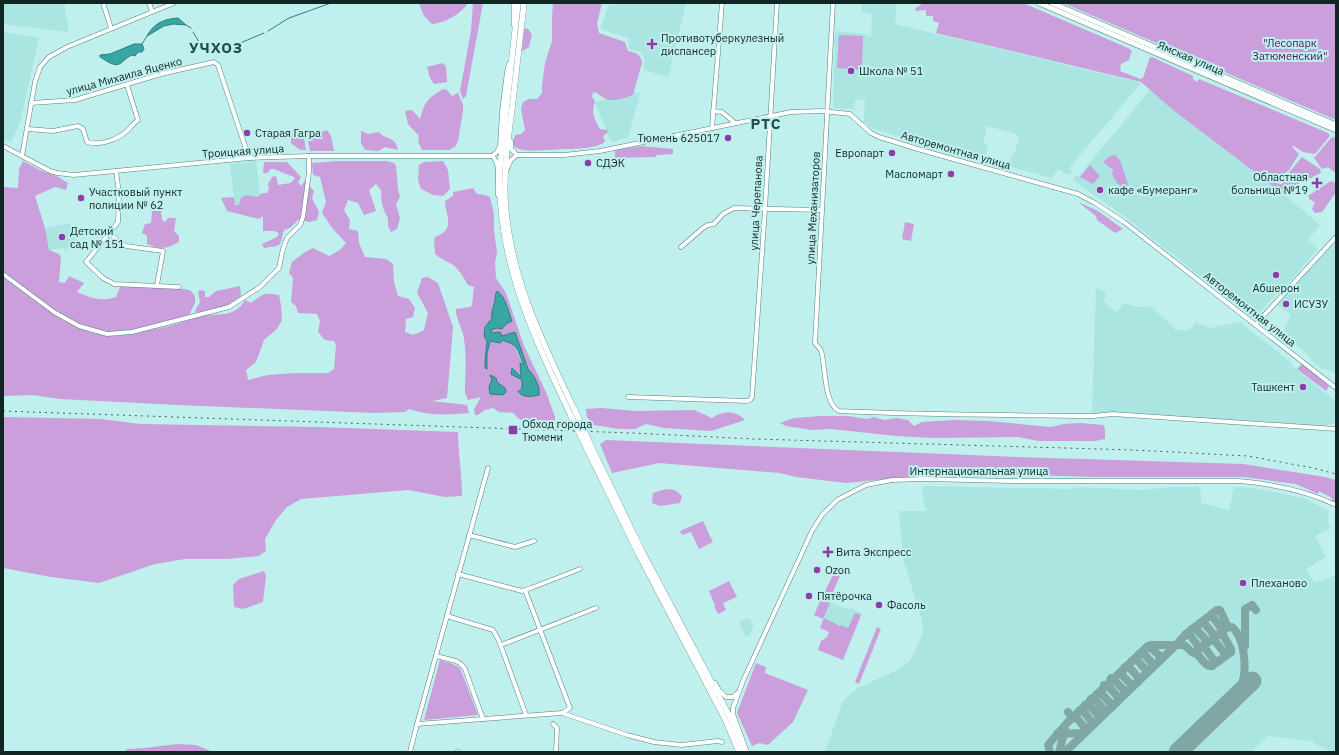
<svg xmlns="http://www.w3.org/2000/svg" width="1339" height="755" font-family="'IBM Plex Sans',sans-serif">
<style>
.built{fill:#aae5e2}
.green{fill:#ca9fdb;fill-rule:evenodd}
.water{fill:#39a6a4;stroke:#2d7f7e}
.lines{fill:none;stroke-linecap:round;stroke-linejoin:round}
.stream{stroke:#2d7f7e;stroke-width:1}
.taxiway{stroke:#81a7a5;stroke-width:8}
.runway{stroke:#81a7a5;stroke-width:19}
.minor-casing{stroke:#52807e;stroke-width:5}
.major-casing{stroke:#52807e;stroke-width:6}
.highway-casing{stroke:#52807e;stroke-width:6}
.minor{stroke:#fff;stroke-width:4}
.major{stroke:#fff;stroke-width:5}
.highway{stroke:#fff;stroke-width:5.5}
.rail{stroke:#435e5d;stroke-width:1;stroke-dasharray:2 4;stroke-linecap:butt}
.highway-bridge-casing{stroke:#52807e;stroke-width:6;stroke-linecap:butt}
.highway-bridge{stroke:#fff;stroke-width:5.5}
.poi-dot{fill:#8e3caa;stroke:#bff0ed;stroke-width:1.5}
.labels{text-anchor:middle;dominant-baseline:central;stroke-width:4;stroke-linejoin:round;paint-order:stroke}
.poi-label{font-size:11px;fill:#122525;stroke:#bff0ed;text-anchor:start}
.park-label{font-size:11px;fill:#4c155e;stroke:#bff0ed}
.street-label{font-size:11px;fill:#122525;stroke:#bff0ed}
.district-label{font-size:15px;font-weight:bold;letter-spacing:1px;fill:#204e4d;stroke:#bff0ed}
</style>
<rect width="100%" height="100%" fill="#bff0ed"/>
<g class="built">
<polygon points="3,3 65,3 65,16 68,19 68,32 3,24"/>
<polygon points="618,3 686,3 668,77 643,70 645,61 641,52 629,49 628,38 600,29 609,4 617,6"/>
<polygon points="862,3 897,3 895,24 1141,83 1070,167 1071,171 1073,173 1063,174 1062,170 1058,170 1051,178 1008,166 1012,154 1014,154 1019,139 1017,134 987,126 983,143 988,144 984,160 873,129 864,122 865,100 855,99 854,109 833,108 835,31 864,34 871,37 872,19 871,13 862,12"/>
<polygon points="3,32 39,38 21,119 11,143 3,139"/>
<polygon points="1150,90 1173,110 1286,196 1320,225 1308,240 1318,249 1286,286 1284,285 1254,319 1128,219 1074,181 1074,177 1076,175 1078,177"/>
<polygon points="633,92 640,93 629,134 627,138 611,142 595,102"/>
<polygon points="256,161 261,202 235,207 230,164"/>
<polygon points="69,223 80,232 74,241 76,243 74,245 72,244 65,252 64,248 49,250 45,228"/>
<polygon points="1336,242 1336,374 1324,368 1322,369 1313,362 1310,357 1283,333 1291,314 1275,304"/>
<polygon points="1096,288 1106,292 1104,301 1116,313 1123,303 1134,306 1151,307 1173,326 1173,329 1188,331 1188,329 1192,329 1195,322 1210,328 1240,322 1293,364 1290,367 1292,366 1336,401 1335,423 1324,426 1104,413 1092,413"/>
<polygon points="923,486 1074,489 1076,487 1142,490 1170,487 1198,487 1201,491 1201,503 1229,510 1234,487 1254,488 1304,498 1329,511 1327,520 1331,528 1315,536 1326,557 1306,569 1314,583 1336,575 1336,752 1332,752 1310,741 1268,736 1251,752 825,752 843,701 856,689 893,672 905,665 912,658 920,640 923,631 922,621 903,558 899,511 926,511 922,493"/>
<polygon points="830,602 846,609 853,609 862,613 851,640 820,628"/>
<polygon points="747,618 751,620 754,626 750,634 746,637 739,622"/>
</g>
<g class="green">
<path d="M419,3H468C461,14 445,23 432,24L424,16Z"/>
<polygon points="473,3 483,3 466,96 463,99 460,91 471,31"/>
<path d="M553,3H602L597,23L599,33L625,42L628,51C636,53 641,54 642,63L633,95C624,98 613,103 604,98C600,96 599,93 593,92L592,97L595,101C591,112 594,119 600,129L607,130L608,132L603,136L605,142C591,151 566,148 550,150C540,150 529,152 519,149C515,148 514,146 513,143L515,135L521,134L525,130L521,109L523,102L529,99H537L542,93V85L545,63L552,41V17Z"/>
<polygon points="928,3 1023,3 1128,48 1132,51 1129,60 1121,64 1120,71 1140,79 1143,78 1150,57 1154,58 1193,76 1193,79 1197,82 1199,79 1328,133 1330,135 1329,137 1315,154 1303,152 1294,146 1292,147 1299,154 1289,170 1282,176 1282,178 1276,181 1275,183 1282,184 1282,181 1302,157 1320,169 1321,173 1294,186 1286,196 1173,110 1141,82 936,33 939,23 933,21 933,16 926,16 926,10 915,11 916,8 922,4 928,4"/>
<polygon points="1063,3 1336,3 1336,120"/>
<polygon points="527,28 532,34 529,47 523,51 522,50 524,29"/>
<polygon points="839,35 863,36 862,70 837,68"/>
<polygon points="443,63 446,67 447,82 434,84 430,78 427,67"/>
<path d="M443,89L447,90L452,96L458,93L463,105V111L458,141L455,147L449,150H422L418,142L419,136L408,124L405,111L412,110L420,119C426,100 426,100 443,89Z"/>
<polygon points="300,129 304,138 306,150 300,150 291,143 291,135"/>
<path d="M306,129C315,129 316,135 327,130L331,136L334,151H310Z"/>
<path d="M361,131L368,134L379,132C385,140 396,136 398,150L385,147L379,151L365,150L361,143Z"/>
<polygon points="1334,137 1336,138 1336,173 1328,167 1322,169 1314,158 1331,138"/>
<polygon points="642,146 673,149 673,154 657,155 655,157 615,158 615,150"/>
<polygon points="1115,155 1120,160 1128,184 1125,189 1117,183 1112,174 1113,170 1103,162 1110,156"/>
<path d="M23,161L42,171L55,175L68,183L66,190L55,187L35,196L45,228L49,250L59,254L61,257L59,282L65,283L69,276L84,283L77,292C91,298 101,302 116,297L121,285L168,287L190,290L195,296V303L189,315C166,321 131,334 108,332C71,329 32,292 3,271V187L18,188L19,169Z"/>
<path d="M337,161H386L394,163L396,166L398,189L400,197L396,204L400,218L397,229L391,232L388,226V218C382,209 381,200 381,190L376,184L369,190L376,211L364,215L358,203L348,200L344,210L350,220L349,229L358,231L359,243L365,257L386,259L393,264L394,282L398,296L409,299L415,308L413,317L406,319L405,332L413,335L424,330L428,313L417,293L422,278L428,277L438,283L453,327L447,398L432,401L467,405L469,413C448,415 429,416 409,409L405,412L374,413L178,405L60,399L32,395L3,396V277C34,299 75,337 115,336C125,335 135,332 145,330C153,329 162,328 169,326C180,323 191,318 202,316C219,313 235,318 245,300L251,303C263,294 263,292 279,295L281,305L282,320L277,329L264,340L256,362L246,370L248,380L268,375L295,373H328L334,369L336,345L334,341L325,340L318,332L320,321L317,314L298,313L296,306L291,302L293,278L289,273L292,262L305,252L313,248L329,256L340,250L346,243L333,229L322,213L326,202L320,177L313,175L312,163Z"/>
<polygon points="443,161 448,170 450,189 443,196 433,195 421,189 418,180 419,165 424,162"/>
<path d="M264,162H287L301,177L298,182L301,186L305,181L314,191L312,198L319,212L317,220L309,222L299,219L290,228L284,230C279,248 283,245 264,248L262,244L277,237L279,233L274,231H263V216L259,219L227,211L221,198L234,197L235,205H239L241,198L247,195L258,197L262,193H267L269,188L268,184L272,177L276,176L278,185L290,183L295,179L294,177L274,169H271L267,173H263Z"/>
<polygon points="1090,165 1100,176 1093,184 1080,177"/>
<polygon points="1331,181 1336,183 1336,192 1322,212 1315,213 1312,209 1315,202 1310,200 1308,196"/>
<path d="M473,188L477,194L485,195L490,197L494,214V230L497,253L495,262L496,278L506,293L524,346L546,392L555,417V420C543,422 519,426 514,413L499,412L493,408L485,410L478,415H475L474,409L481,397L468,400L465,393C465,376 467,357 464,339C463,329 455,318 456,309L470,307L472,305L474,287L468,285C464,278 459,269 452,264C446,261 441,259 435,254L434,241L435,237C456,229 446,218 445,201L453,196V192ZM501,294L507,309L497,328L491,330L492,333L500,332L502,336L515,332L528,369L531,373L535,380L520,394L518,390L522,389V380L515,376L513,368L521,377L524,366C513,346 517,339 490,341L487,354V368L485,361L487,340L485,327L492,318V308L495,304V295Z"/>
<polygon points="1078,202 1098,211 1123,229 1115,233 1097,220 1096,216"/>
<path d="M152,211H161L162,220L165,222L168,218H176L174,231L179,236V242C166,249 161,250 147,244V236L142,233L145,224L151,223Z"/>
<polygon points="905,222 914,224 911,241 902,239"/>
<polygon points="240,286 241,296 227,306 196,313 195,311 200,302 198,292 200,290 205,291 205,297 209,297 216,291"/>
<polygon points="1302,364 1329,386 1326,391 1297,369"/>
<path d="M601,408L636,411L694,410L712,418C723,411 735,410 745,420L711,431L664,428L646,424L635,429H619L594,425L587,417L586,409Z"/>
<polygon points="821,416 848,416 867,419 874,417 884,420 897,418 908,420 914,426 922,422 953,420 988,421 1051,427 1064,424 1080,423 1104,425 1105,431 1105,439 1095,441 1038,441 1018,437 933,438 896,436 831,429 812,430 786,426 780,423 794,418"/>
<path d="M3,417L101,419L140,424L318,427L458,432C458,453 462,474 462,496L445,497L408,490L301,499L287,507L276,520L265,539L266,551L259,556L227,559H185L155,564L99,583L51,577L3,568Z"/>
<polygon points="606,440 1018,457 1243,464 1325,477 1336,480 1336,504 1331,502 1332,498 1319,491 1318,494 1296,484 1244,477 1098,477 948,473 846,483 796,477 780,473 659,463 612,473 600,444"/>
<polygon points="666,489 675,490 682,496 680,503 660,506 652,503 653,493"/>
<polygon points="703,521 713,542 699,549 691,532 682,535 680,531"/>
<polygon points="264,571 266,576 263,602 243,609 234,607 233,585 239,579"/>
<polygon points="835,574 840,576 830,599 823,595 833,575"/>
<polygon points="729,581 737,597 723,603 726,610 718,614 714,606 715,605 709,591"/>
<polygon points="821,599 830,603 823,619 814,615"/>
<polygon points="855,613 861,615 843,660 818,650 821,641 827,637 829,632 820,628 824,618 840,626 841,625 848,628"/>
<polygon points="877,627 881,629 859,684 855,682"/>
<polygon points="440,660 453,664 460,668 478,715 424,720"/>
<polygon points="756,663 766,667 765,673 808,690 793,722 768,745 759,743 752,746 737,713"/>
<polygon points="177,744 196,745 213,752 124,752 127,749 144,748"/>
</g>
<g class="water">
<path d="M178,18L186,25L173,24L164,26L147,36C154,23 164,19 178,18Z"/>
<path d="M134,44H142L144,49L142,52H138L135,56L132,55C126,58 126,59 121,63C114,68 106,60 100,57V55L110,54Z"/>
<path d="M497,291C506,297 508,311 512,321L506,324L502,329L497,328L491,330L492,333L500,332L502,336L515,332L528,369C534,375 541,387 539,395C531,397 522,398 518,391L522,389V380L511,374L512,368L521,377L520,363L524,365C520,358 519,348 512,344C510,342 505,342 503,340L500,343L490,341L487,354V369L485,368V361L487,341L484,336L485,327L492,318C491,312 493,309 494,304C496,300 494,296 497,291Z"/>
<polygon points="490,375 496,378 497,382 505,388 506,392 503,395 490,394 489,387 492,380"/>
</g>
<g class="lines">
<g class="stream">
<polyline points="186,25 191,28"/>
<polyline points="268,31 289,18 331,3"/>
<polyline points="193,32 202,47 218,52 226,49 264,33"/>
<polyline points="142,44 147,36"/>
</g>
<g class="taxiway">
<polyline points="1213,613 1212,616 1221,628 1221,633"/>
<polyline points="1200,623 1205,624 1214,635 1213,639"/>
<polyline points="1192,629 1197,630 1206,640 1206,643 1202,646"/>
<polyline points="1186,634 1190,635 1198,646 1197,651"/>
<path d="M1212,640C1218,641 1220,650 1226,654L1230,653L1231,649L1223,635H1215"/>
<polyline points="1245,646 1245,609 1252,605 1256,610"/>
<polyline points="1202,647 1205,648 1213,659 1217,661 1219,661"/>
<polyline points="1146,648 1151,648 1160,656 1159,661"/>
<path d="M1194,653C1202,655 1203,667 1212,666L1214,662"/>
<polyline points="1139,654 1144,654 1152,663 1152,668"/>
<polyline points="1132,661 1137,660 1146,670 1145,675"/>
<polyline points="1212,666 1231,652"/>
<polyline points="1125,667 1129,667 1138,677 1138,682"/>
<polyline points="1123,670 1122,675 1131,684 1131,688"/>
<polyline points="1111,678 1110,681 1115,681 1124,690 1124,695"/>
<polyline points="1104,685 1104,687 1109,687 1118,697 1117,702"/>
<polyline points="1097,694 1102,694 1110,703 1111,708"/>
<polyline points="1091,699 1095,699 1104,710 1104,714"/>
<polyline points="1085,705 1089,705 1098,715 1098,720"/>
<polyline points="1079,711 1083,711 1091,721 1092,724 1089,728"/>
<polyline points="1057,734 1085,733 1085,728 1076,717 1071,719 1071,716 1068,712"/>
<path d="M1050,752L1048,745L1067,723L1148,646L1151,645H1183C1188,646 1189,652 1194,653L1228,627H1232C1245,638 1247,669 1242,684C1240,689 1236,694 1234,698"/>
<polyline points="1059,752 1065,730"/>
<polyline points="1065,752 1176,645 1186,634 1217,610 1220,610 1228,627"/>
</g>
<polyline class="runway" points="1178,752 1252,681"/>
<defs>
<g id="minor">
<polyline points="103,3 111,28"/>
<polyline points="149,3 152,11"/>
<path d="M833,3L815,343C817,346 820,348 821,351C826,365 823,403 839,411C924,415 1009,415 1094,416L1112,414L1336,429"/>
<polyline points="31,103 75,100 161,74 214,62 218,65 249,158"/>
<polyline points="713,111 722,112 735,123"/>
<polyline points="712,128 722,3"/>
<path d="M28,129L53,131L78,126L83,129L87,142C99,146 117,140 127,131C131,127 134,123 138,120L127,85"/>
<polyline points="511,141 511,149 517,155"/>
<polyline points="3,146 50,171 57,173 74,175 249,158 309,156 492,156"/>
<polyline points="517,155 564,155 600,151 791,112 822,111 850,114 871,133 879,137 921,150 1078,194 1095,203 1124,222 1336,388"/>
<polyline points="22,156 35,82 40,67 49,57 67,47 174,3"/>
<polyline points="492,156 497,152 500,146 502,112 507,72 509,64"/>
<path d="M492,156C502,164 496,183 498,195"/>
<polyline points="507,169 511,160 517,155"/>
<polyline points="116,171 119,193 118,222 86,262 103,278 114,284 179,287"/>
<polyline points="109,234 126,246 163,251 157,285"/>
<polyline points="681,247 703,228 708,225 714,224 723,214 734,208 822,210"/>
<polyline points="3,274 54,312 79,326 107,334 132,332 229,307 260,287 279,268 283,249 287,238 300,225 303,217 309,172 309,156"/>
<polyline points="1256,324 1336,237"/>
<polyline points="628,397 747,401 750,400 752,397 765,209 777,3"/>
<polyline points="469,535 515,547 534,541"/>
<polyline points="458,574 522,591 531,588 580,569"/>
<polyline points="525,590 570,708 562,713"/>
<polyline points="447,616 493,630 499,641 526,715"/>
<polyline points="501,645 596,608"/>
<polyline points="436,656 456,661 461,664 465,669 483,719"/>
<polyline points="715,683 719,690 726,697 733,697 737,693"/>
<polyline points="417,724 488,468"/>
<polyline points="553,724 557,728 556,752"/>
<polyline points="410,752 417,724 562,713 627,735 654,742 681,745 718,741 722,742"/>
<polyline points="457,752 458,752"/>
<path d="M747,752L733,714V708L743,681L812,531L822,515L837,500L866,485L892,480L924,479L1010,481H1239C1273,484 1305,490 1336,505"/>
</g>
<g id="major">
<polyline points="1039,3 1336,130"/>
<polyline points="1052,3 1336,125"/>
<polyline points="514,24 514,3"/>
</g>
<g id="highway">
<path d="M518,3L500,167C496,259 533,335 571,416"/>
<path d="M524,3C520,38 516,74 512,109C508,138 504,167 505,197C508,274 544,346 577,415"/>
<polyline points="592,448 642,551 730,717 744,752"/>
<polyline points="587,449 638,553 725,719 739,752"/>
</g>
</defs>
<use href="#minor" class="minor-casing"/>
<use href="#major" class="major-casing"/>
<use href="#highway" class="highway-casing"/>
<use href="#minor" class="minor"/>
<use href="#major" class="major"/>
<use href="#highway" class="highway"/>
<polyline class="rail" points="3,411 632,433 755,439 1133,450 1248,456 1313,468 1336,474"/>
<defs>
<g id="highway-bridge">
<polyline points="577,415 592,448"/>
<polyline points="571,416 587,449"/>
</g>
</defs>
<use href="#highway-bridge" class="highway-bridge-casing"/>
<use href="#highway-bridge" class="highway-bridge"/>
</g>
<g class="poi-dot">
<path d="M650 38h4v4h4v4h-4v4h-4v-4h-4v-4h4z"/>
<circle cx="851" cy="71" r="4"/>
<circle cx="247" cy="133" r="4"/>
<circle cx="728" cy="138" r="4"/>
<circle cx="892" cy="153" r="4"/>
<circle cx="588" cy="163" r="4"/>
<circle cx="951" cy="174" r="4"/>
<path d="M1315 177h4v4h4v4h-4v4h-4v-4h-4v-4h4z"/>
<circle cx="1100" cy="190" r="4"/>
<circle cx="81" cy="198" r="4"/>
<circle cx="62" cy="237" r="4"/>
<circle cx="1276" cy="275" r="4"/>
<circle cx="1286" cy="304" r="4"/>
<circle cx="1303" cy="387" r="4"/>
<rect x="508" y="425" width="10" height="10" rx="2"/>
<path d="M826 546h4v4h4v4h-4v4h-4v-4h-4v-4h4z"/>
<circle cx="817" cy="570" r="4"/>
<circle cx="1243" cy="583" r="4"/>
<circle cx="809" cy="596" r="4"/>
<circle cx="879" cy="605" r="4"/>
</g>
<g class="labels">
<g class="poi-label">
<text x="661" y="38">Противотуберкулезный<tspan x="661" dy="13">диспансер</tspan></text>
<text x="859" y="71">Школа № 51</text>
<text x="255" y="133">Старая Гагра</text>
<text x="720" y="138" text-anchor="end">Тюмень 625017</text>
<text x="884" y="153" text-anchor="end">Европарт</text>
<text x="596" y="163">СДЭК</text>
<text x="943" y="174" text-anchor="end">Масломарт</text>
<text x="1308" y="177" text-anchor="end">Областная<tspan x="1308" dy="13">больница №19</tspan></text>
<text x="1108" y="190">кафе «Бумеранг»</text>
<text x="89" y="192">Участковый пункт<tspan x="89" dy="13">полиции № 62</tspan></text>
<text x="70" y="231">Детский<tspan x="70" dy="13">сад № 151</tspan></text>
<text x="1276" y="288" text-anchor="middle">Абшерон</text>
<text x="1294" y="304">ИСУЗУ</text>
<text x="1295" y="387" text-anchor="end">Ташкент</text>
<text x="522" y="424">Обход города<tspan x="522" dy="13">Тюмени</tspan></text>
<text x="836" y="552">Вита Экспресс</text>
<text x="825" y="570">Ozon</text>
<text x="1251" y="583">Плеханово</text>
<text x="817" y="596">Пятёрочка</text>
<text x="887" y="605">Фасоль</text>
</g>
<g class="park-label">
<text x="1290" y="43">"Лесопарк<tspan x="1290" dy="13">Затюменский"</tspan></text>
</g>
<g class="street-label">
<text transform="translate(1191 58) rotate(23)">Ямская улица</text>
<text transform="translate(124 76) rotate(-15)">улица Михаила Яценко</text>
<text transform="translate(956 150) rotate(16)">Авторемонтная улица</text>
<text transform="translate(243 151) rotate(-4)">Троицкая улица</text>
<text transform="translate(756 203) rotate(-87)">улица Черепанова</text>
<text transform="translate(813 208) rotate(-87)">улица Механизаторов</text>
<text transform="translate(1250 309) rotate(38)">Авторемонтная улица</text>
<text x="979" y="471">Интернациональная улица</text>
</g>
<g class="district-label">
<text x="216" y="47">УЧХОЗ</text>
<text x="766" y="123">РТС</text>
</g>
</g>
<rect width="1339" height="755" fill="none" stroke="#122525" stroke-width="8"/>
</svg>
